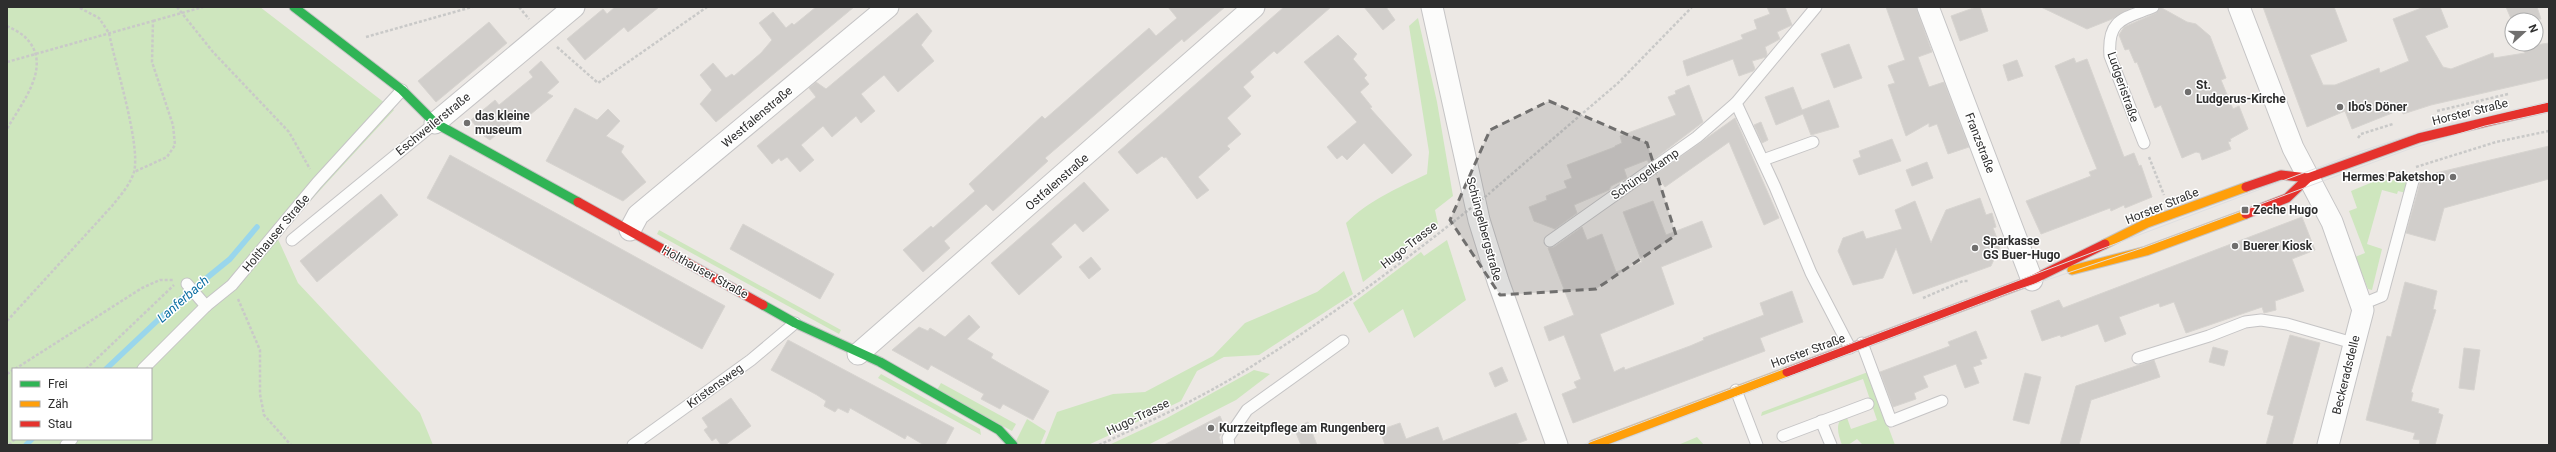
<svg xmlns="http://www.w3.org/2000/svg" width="2556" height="452" font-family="Roboto,sans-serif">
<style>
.green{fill:#cee6be;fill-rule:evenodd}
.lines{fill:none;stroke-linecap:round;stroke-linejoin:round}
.stream{stroke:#99d6ec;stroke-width:5.5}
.building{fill:#d1cecb;stroke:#d7d4d0}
.lane-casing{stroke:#c5c4c5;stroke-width:13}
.street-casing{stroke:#c5c4c5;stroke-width:23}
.fast-casing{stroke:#c5c4c5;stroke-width:11}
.slow-casing{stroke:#c5c4c5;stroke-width:11}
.jam-casing{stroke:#c5c4c5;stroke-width:11}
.path{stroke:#c9c9c8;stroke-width:2.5;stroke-dasharray:3 2;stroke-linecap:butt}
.lane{stroke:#fcfcfb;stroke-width:11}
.street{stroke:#fcfcfb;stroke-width:21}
.fast{stroke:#30b455;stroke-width:9}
.slow{stroke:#ff9f0a;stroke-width:9}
.jam{stroke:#e5322d;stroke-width:9}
.tram{stroke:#dfdfe1;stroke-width:1}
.path-bridge{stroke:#c9c9c8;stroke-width:2.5;stroke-dasharray:3 2;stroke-linecap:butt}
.marked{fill:#706f6e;fill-opacity:0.2;stroke:#706f6e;stroke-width:3;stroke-dasharray:8 5;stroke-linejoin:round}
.poi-dot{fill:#706f6e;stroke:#fff;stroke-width:1.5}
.labels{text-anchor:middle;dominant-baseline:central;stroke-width:3;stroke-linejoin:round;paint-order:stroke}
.poi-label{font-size:12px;font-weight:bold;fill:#2e2e2e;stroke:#fff;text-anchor:start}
.street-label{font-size:12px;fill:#2e2e2e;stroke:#fff}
.water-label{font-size:13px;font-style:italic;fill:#0d6fa3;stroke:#fff}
</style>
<rect width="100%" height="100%" fill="#ece8e4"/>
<g class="green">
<path d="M7,7H260L394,110L277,237L298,283L420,413L433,445H7ZM13,369H151V439H13Z"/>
<path d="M1418,18L1437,102L1453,196L1435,210L1438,224L1363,282L1346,223C1371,199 1396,189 1427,174L1429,152L1409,26Z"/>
<polygon points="2406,176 2409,179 2406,193 2398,191 2397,194 2382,190 2367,244 2382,249 2372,290 2368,289 2355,257 2365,253 2349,211 2357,208 2351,191 2380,179 2391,181"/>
<polygon points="659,230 841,330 839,334 657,234"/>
<polygon points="1447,240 1466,300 1414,338 1403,309 1369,333 1353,303 1421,252 1424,256"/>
<polygon points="1344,271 1353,294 1259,355 1224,357 1197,371 1181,401 1114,433 1088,445 1044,445 1057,412 1113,394 1145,392 1213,356 1245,323 1317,292"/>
<polygon points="1254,370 1270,374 1236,400 1148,445 1109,445 1167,418"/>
<path d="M1868,372L1895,445H1863L1857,439L1848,445H1842C1838,434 1834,422 1846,415L1851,429L1877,420L1863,379L1761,416L1762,412Z"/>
<polygon points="881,374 980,429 981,435 878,378"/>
<polygon points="941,383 1016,424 1012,431 937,390"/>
<polygon points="1027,419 1046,431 1040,445 1018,445 1016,441"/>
<polygon points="1697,437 1704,445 1678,445"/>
</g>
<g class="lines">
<g class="stream">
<polyline points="106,369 176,303 230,259 257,227"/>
<polyline points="26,445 32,439"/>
</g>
</g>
<g class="building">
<polygon points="615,7 659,7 628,32 624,27 585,60 567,39 603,9 607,14"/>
<polygon points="816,7 854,7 716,122 700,104 712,90 700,75 713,63 726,78 732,74 734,76 761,53 772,40 759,23 773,12 786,28 792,23 794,25"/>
<polygon points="1168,7 1225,7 1184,42 1182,39 1073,134 1045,158 1048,161 993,211 986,204 944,241 950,248 923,272 903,250 931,226 933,228 975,191 969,184 1042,116 1045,119 1149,28 1156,36 1177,18"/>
<polygon points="1284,7 1331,7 1277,54 1274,51 1250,72 1254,77 1243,87 1251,96 1227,118 1241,134 1227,146 1230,149 1198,177 1209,190 1197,199 1166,157 1164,158 1162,156 1137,174 1118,152"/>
<polygon points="1364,7 1386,7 1395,20 1383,30"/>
<polygon points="1767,7 1785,7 1792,25 1777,32 1780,39 1765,47 1767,54 1766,57 1752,61 1755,69 1753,71 1739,76 1733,59 1687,76 1683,61 1743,39 1741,35 1757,29 1754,20 1770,14"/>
<polygon points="1886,7 1916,7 1932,52 1918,57 1929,87 1944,82 1969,147 1948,154 1937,124 1929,127 1929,123 1906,136 1888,85 1895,83 1888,66 1905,60"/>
<polygon points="1976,7 1980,7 1988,31 1960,41 1951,16"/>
<polygon points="2041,7 2133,7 2112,19 2087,29"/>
<polygon points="2160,7 2187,22 2196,24 2210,36 2226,78 2221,80 2233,109 2239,106 2248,129 2230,139 2231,141 2228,142 2231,149 2202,160 2200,153 2196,152 2182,158 2161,105 2155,108 2137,62 2135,63 2129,49 2125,50 2119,35 2124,27 2156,13"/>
<polygon points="2263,7 2334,7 2347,41 2310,55 2323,85 2335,85 2379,68 2380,73 2409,61 2393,19 2424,7 2440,7 2448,27 2425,36 2443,67 2451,69 2493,53 2494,58 2525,53 2522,47 2549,43 2549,78 2431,105 2403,114 2402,109 2352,129 2345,111 2307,127"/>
<polygon points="2506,7 2537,7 2541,19 2512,21"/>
<polygon points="917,13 932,31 921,45 934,61 898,92 884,75 861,94 875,111 861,123 856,116 832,137 823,126 801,145 814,160 800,172 787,157 781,161 779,158 772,164 757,146 816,97 809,88 816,82 826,89"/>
<polygon points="489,22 507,43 436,102 418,81"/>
<polygon points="1338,35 1357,54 1353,59 1367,75 1364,78 1369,84 1360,92 1372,107 1370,108 1412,155 1392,174 1364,143 1347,160 1342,155 1337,159 1327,147 1357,122 1304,62"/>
<polygon points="1849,44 1862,78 1834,88 1821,54"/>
<polygon points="2074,58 2076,63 2087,59 2124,157 2134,153 2139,166 2141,165 2152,197 2125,208 2124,205 2111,211 2110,208 2041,234 2026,201 2091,176 2089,172 2097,169 2055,66"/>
<polygon points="2017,60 2023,76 2008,81 2003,65"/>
<polygon points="541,61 559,82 547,93 553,96 520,123 516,118 490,140 484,136 471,120 495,100 499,105 533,77 529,72"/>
<polygon points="1689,85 1703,122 1649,163 1647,160 1624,169 1627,178 1611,186 1609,190 1574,205 1577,213 1555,229 1534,221 1529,207 1547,200 1546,196 1567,188 1564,181 1572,178 1567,165 1615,147 1615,146 1622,143 1620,136 1676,115 1668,97 1676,94 1675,91"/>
<polygon points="1793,87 1802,110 1829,100 1839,127 1811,135 1803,114 1776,125 1765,97"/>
<polygon points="575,108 597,120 608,109 620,121 606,136 624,146 621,152 646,182 623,201 546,161"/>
<polygon points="1735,118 1779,218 1764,225 1729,142 1665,187 1656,174"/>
<polygon points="1761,122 1768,140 1762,143 1754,125"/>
<polygon points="1892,139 1901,161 1859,175 1853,160 1861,157 1859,151"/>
<polygon points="2549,146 2549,179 2444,208 2435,241 2406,233 2420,183 2419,177"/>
<polygon points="450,155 725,306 702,349 427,198"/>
<polygon points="1927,162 1933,178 1912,186 1906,170"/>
<polygon points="1084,182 1109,210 1083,232 1075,223 1051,244 1062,257 1019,295 991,263"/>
<polygon points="381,194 398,215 317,282 300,261"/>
<polygon points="1980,198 1986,215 1992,213 1996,227 1993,228 2000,246 1991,266 1913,294 1896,248 1883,278 1853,285 1838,251 1843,238 1863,231 1866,239 1902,229 1895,210 1915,201 1931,243 1946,210"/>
<polygon points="1653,201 1666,235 1702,221 1712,247 1661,267 1674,304 1600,334 1614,372 1624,367 1625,370 1690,346 1704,340 1703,338 1764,315 1760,303 1792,291 1803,322 1760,338 1765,351 1573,423 1562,394 1577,388 1574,382 1581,379 1564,335 1549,341 1544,327 1574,315 1548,248 1554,247 1582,227 1587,240 1602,234 1616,272 1642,262 1623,212"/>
<polygon points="2302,217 2315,250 2292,259 2304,291 2275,301 2276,310 2264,313 2262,307 2186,333 2174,302 2160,307 2159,303 2119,317 2126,334 2105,342 2098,324 2061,337 2060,335 2042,341 2031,311 2059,300 2063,308"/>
<polygon points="743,224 834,274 820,299 730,249"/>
<polygon points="1091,257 1101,269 1089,279 1079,267"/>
<polygon points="2405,282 2437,291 2433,309 2436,310 2411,392 2413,393 2411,401 2439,409 2438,413 2443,415 2435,445 2419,445 2420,440 2413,439 2415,433 2366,420 2387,336 2391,337"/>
<polygon points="969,315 980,327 967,339 993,354 991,358 1001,364 1049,391 1033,420 1003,404 1000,409 981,399 984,394 931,365 928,370 892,350 919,327 928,331 930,328 945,337"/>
<polygon points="1976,331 1987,358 1980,360 1982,364 1973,367 1979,383 1965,388 1956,364 1923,376 1928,387 1914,393 1916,399 1893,407 1880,372 1950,346 1948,342"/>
<polygon points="2290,335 2320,343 2292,445 2266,445 2274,416 2267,414"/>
<polygon points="788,340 954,428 945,445 924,445 907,435 905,439 850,408 848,413 838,408 835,412 824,406 826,401 817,395 771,370"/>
<polygon points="2213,347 2228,351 2224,366 2209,362"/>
<polygon points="2464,348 2480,350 2474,390 2459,388"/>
<polygon points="2154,360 2160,377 2091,400 2079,445 2060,445 2076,386"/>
<polygon points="1502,367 1508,381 1495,387 1489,373"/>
<polygon points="2025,373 2041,377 2029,424 2013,420"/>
<polygon points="731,398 751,426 725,445 721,445 716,438 712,441 704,430 708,427 702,418"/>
<polygon points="1516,413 1527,440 1513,445 1385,445 1380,430 1400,423 1406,439 1438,427 1443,441"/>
<polygon points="1220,416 1225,428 1219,437 1222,445 1164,445"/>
<polygon points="1308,422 1317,445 1301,445 1294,428"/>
</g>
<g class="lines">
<defs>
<g id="lane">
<polyline points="1816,7 1736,103 1775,187 1811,273 1850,348"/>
<path d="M2144,143L2110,56C2107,19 2123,19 2153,7"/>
<polyline points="1763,160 1813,142"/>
<polyline points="292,240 435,123"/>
<polyline points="1550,241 1697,137 1736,103"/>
<polyline points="187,284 206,306"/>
<polyline points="2360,305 2382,296 2413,181"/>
<polyline points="1862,343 1891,421 1942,401"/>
<polyline points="2138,358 2209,336 2245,322 2261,320 2287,324 2353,343"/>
<polyline points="143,369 206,306 232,285 317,183 402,90"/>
<polyline points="1736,390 1757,445"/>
<polyline points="1821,421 1831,445"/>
<polyline points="1783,436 1868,404"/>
<polyline points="66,445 72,439"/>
<polyline points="633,445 751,360 795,323"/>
<polyline points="1229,445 1228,438 1247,410 1343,341"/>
</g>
<g id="street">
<polyline points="1432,7 1479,220 1498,281 1557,445"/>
<polyline points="1928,7 2032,280"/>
<polyline points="2239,7 2293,148 2332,222 2363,310 2328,445"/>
<polyline points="435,123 574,7"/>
<polyline points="630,230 638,215 888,7"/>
<polyline points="858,354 1254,7"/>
</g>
<g id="fast">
<polyline points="294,7 402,90 435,123 578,202"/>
<polyline points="763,305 795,323 880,362 999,430 1013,445"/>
</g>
<g id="slow">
<polyline points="2105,244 2147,223 2246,187"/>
<polyline points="2072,270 2146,251 2246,214"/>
<polyline points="1593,445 1787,372"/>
</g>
<g id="jam">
<polyline points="2246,187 2281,175 2308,178 2419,138 2549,107"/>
<polyline points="578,202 763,305"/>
<polyline points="2246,214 2287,198 2308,178"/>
<polyline points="1787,372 2032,280 2105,244"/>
</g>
</defs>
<use href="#lane" class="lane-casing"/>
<use href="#street" class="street-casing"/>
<use href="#fast" class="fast-casing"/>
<use href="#slow" class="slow-casing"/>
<use href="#jam" class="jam-casing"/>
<g class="path">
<polyline points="177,7 213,52 289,132 310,169"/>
<polyline points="519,7 529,19"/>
<path d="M7,26C13,29 21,33 25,37C54,65 22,102 7,129"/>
<polyline points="366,37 472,7"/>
<polyline points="557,47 598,83 707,7"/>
<polyline points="7,62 153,21 152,62 173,125 175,145 167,157 134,172"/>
<polyline points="2437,111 2508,94"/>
<polyline points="2358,138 2361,134 2393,124"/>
<polyline points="2149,157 2164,195"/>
<polyline points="2416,167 2496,142 2549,131"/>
<polyline points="2380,174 2389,176 2400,172"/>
<polyline points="1492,191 1618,83 1692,7"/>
<polyline points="1923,298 1963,281 1969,281"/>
<polyline points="238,299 260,350 260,394 264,415 291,445"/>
<path d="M7,321L112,206C120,196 130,185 134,172C141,145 115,64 109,33L99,18L78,7"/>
<polyline points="15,369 142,288 160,280 174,280"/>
<polyline points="86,369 174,285"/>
<polyline points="7,374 13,370"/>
<polyline points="9,445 15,439"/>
<path d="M1099,445C1155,419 1212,393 1263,359C1331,316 1395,268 1457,219"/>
</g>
<use href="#lane" class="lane"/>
<use href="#street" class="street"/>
<use href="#fast" class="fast"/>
<use href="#slow" class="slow"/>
<use href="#jam" class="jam"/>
<g class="tram">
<polyline points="1582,445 2359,152 2428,129 2549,102"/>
<polyline points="1609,445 2014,291 2142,248 2412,148 2485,126 2549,112"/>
</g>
<g class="path-bridge">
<polyline points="153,21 203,7"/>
<polyline points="1457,219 1490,193"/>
</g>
</g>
<path class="marked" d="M1549,101L1647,143L1676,235L1596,289L1500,295L1450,220L1490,130Z"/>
<g class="poi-dot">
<circle cx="2188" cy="92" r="4"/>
<circle cx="2340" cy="107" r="4"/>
<circle cx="467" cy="123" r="4"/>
<circle cx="2453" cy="177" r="4"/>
<rect x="2241" y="206" width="8" height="8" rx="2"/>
<circle cx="2235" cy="246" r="4"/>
<circle cx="1975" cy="248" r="4"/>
<circle cx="1211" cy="428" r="4"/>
</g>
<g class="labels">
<g class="poi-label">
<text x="2196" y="85">St.<tspan x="2196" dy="14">Ludgerus-Kirche</tspan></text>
<text x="2348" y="107">Ibo's Döner</text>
<text x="475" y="116">das kleine<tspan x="475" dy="14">museum</tspan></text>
<text x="2445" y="177" text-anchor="end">Hermes Paketshop</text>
<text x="2253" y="210">Zeche Hugo</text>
<text x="1983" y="241">Sparkasse<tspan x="1983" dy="14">GS Buer-Hugo</tspan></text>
<text x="2243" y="246">Buerer Kiosk</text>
<text x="1219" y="428">Kurzzeitpflege am Rungenberg</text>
</g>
<g class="street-label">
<text transform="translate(2123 87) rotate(71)">Ludgeristraße</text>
<text transform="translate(2470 112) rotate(-14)">Horster Straße</text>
<text transform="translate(757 117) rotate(-40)">Westfalenstraße</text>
<text transform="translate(433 124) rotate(-39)">Eschweilerstraße</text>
<text transform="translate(1980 143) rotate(69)">Franzstraße</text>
<text transform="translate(1645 174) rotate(-35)">Schüngelkamp</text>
<text transform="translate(1057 182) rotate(-41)">Ostfalenstraße</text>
<text transform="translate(2162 206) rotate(-22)">Horster Straße</text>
<text transform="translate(1484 229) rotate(75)">Schüngelbergstraße</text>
<text transform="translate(276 233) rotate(-50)">Holthauser Straße</text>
<text transform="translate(1409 245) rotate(-38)">Hugo-Trasse</text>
<text transform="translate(705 272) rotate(29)">Holthauser Straße</text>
<text transform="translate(1808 351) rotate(-20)">Horster Straße</text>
<text transform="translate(2346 375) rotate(-76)">Beckeradsdelle</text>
<text transform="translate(715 386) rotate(-36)">Kristensweg</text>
<text transform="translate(1138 417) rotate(-26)">Hugo-Trasse</text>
</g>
<g class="water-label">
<text transform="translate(183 299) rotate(-41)">Lanferbach</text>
</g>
</g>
<rect width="2556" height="452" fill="none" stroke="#2e2e2e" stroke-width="16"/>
<rect x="12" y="368" width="140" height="72" fill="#ffffff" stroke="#ababab"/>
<rect x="20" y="381" width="20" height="6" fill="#30b455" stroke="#ababab"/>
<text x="48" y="388" font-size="12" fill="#2e2e2e">Frei</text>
<rect x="20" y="401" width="20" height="6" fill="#ff9f0a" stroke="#ababab"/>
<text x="48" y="408" font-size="12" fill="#2e2e2e">Zäh</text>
<rect x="20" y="421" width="20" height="6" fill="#e5322d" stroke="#ababab"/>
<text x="48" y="428" font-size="12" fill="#2e2e2e">Stau</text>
<g transform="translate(2524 32) rotate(69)"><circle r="19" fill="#ffffff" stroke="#ababab"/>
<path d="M0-3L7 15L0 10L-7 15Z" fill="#706f6e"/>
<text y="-6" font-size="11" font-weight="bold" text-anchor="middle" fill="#2e2e2e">N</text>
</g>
</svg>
